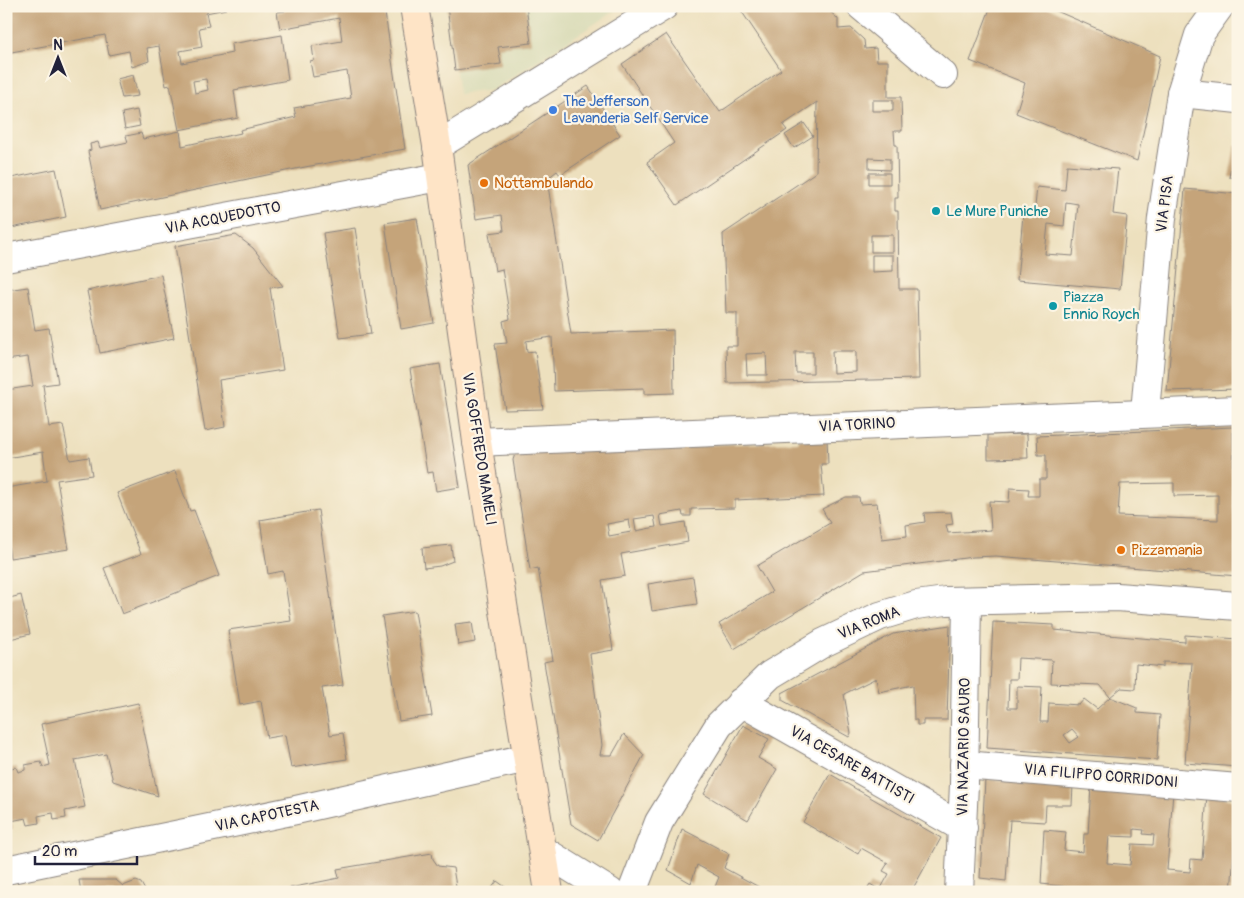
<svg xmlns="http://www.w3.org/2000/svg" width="1244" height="898" font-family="Pangolin,sans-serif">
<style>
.built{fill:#dddebc}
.building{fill:#c5a47a;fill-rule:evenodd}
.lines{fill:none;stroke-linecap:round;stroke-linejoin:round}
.minor-casing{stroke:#88817c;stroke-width:30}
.secondary-casing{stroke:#88817c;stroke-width:30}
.minor{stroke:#fff;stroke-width:28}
.secondary{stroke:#fee4c6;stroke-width:28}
.shop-dot{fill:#3f7fe0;stroke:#fcf5e5;stroke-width:2}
.food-dot{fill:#e8710a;stroke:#fcf5e5;stroke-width:2}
.culture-dot{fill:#0f9aa8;stroke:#fcf5e5;stroke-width:2}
.labels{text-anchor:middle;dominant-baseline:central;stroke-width:4.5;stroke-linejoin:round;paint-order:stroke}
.shop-label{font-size:15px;fill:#366cbe;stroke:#fcf5e5;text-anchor:start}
.food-label{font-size:15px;fill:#c56008;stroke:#fcf5e5;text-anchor:start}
.street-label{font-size:15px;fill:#22223b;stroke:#fcf5e5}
.culture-label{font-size:15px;fill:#0d838f;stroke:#fcf5e5;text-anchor:start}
</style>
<rect width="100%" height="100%" fill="#fcf5e5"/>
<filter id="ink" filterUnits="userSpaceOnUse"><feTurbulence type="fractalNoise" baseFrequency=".02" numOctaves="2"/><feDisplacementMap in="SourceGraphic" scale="10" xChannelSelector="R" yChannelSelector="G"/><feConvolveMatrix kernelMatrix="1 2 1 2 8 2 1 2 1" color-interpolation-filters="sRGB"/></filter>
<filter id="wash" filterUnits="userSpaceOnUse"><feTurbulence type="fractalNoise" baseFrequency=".0096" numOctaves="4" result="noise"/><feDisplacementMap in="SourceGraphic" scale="20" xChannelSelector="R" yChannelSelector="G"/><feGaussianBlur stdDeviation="1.12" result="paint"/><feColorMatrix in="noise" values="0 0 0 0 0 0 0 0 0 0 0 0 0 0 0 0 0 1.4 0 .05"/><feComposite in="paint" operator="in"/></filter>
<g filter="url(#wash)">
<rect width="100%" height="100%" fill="#ede0be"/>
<polygon class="built" points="447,6 622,6 492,90 459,94"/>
<g id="blocks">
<g class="building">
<path d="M6,6H225L226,9L206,13L209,26L199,28L202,47L180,51L182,63L232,53L231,44L282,35L288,80L234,90L238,118L179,130L170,85L166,86L159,46L147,48L149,61L132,67L129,51L109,55L105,35L6,53ZM206,79L208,90L195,93L193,81Z"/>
<polygon points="284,6 384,6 405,149 305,167 100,210 88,151 91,150 90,144 98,142 100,148 128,142 126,136 141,133 143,139 180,131 182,146 241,133 240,130 296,117 294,108 351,98 347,71 313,77 310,61 314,60 312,46 342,41 339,18 280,29 277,12 285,11"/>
<polygon points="447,6 526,6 531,43 498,47 501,64 455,70"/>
<path d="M738,6H824L838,19V29L851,28L864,40L865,49L876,48L877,61H888V97H901L902,131H894L895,145H897L898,198H895V211H898L899,289H917L919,379L727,383L726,346H737V313H726L723,234L816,172L817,102L783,125L787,130L677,205L647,162L674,143L622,64L666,34L720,112L781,70ZM872,100H893V111H872ZM869,158L890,159V170L869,169ZM869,173H890V184H869ZM871,235H893V252H871ZM872,255H893V271L872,272ZM832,351H856V372L833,373ZM795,352H813V373H796ZM766,353L767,375H747L746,354Z"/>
<polygon points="991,6 1045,6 1160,56 1137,161 1016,113 1025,83 970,61"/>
<polygon points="133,75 138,96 122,98 117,79"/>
<polygon points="588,86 620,135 560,175 557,171 547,179 571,334 673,330 674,393 644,394 644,388 554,391 552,337 526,341 527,352 535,351 543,409 505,410 495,344 507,343 503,321 510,319 502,269 495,271 489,233 504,231 502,215 476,219 468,165"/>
<polygon points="137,110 140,126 125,129 122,113"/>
<polygon points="804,123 813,136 794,148 785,135"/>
<polygon points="1235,145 1238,145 1238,178 1229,177"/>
<path d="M1067,165L1118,169L1113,214L1127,216L1120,289L1017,280L1023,215L1034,216L1037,187L1065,190ZM1066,202L1078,204L1073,256L1045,254L1048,224L1064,226Z"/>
<polygon points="56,169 66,217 6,229 6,179"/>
<polygon points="1185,189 1238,194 1237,389 1167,391"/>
<polygon points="417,218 434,323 401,329 385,223"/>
<polygon points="355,228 371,334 340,338 323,233"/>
<polygon points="236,235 253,248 283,286 270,288 283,370 219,380 225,427 205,431 175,246"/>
<polygon points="161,275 174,338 100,353 87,291"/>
<polygon points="28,287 35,330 49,328 58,383 43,385 49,427 63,425 70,460 89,457 92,475 57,480 69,549 10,558 6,532 6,488 47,481 43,452 6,458 6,390 33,386 28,357 6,360 6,290"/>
<polygon points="440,364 460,487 436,491 433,472 427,473 410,369"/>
<path d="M1233,427L1234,513L1238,514V576L996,556L973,557L864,571L734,649L719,624L772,592L757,566L830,523L822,509L846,497H859L860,504L877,503L882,539L907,536L906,525L925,522L924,513L951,512L953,524L946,525L948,533L991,530L989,501L1009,502L1010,488L1029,489L1028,496H1039V479H1046V455H1038L1037,436ZM1174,483V496L1218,495V520L1118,516L1120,484Z"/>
<polygon points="1027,434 1028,458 988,459 988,435"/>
<path d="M827,439L828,464H821L824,496L735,500V508L691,509V516H683L682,511L660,515L662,526L685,522L688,542L621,554L625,576L602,580L613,650L590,654L602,745L600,755H612L624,734L644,755L598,840L571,824L544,662L553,660L538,568L530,570L513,460L516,451L799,442V440ZM654,516L656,527L636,531L634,519ZM629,520L631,532L609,536L607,524Z"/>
<polygon points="175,471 190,511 194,510 219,576 122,614 104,568 141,554 117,493"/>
<polygon points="318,510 343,685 322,688 330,735 343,733 347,759 291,768 285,735 267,738 261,701 240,705 228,630 291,621 283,571 268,574 260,520"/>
<polygon points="451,545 453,561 440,566 424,568 422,548"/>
<polygon points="693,577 697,604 652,611 648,584"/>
<polygon points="21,595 30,634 6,640 6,599"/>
<polygon points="415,611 432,716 399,721 382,616"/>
<polygon points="472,622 475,642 458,645 455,624"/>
<path d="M993,622L1054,625V630L1185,642V635L1238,639V767L1185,763L1192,663L1163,662V667L1136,664L1135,689L1121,688L1110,697L1100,685L1051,683L1052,660L1018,658L1017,679H1009L1008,708H1017V686L1042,687L1040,722H1048L1049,703L1079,705L1084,699L1097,709L1110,697L1137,708V713L1160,715L1157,760L987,748ZM1072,729L1079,737L1070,743L1064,735Z"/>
<polygon points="950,625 947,720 923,720 923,725 917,725 917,720 914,720 913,685 879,692 876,678 844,694 851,733 849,737 782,700 782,693 893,634"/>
<polygon points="138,703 158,796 113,781 106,754 75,760 85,807 65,811 66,818 54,820 53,813 38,816 39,823 28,825 26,818 11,821 13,829 6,830 6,769 16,767 18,772 25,770 25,765 41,762 43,767 50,765 41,724"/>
<polygon points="743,725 769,739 758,758 777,769 748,820 704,794"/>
<polygon points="830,774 941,838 911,892 865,892 870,884 880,890 889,874 883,871 888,863 861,848 858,854 803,822"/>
<polygon points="985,779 1073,785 1072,805 1046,805 1045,822 1010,820 1006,881 980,878"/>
<path d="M1091,786L1173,792L1167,870L1190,872L1191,859L1202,860L1207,795L1238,801L1231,892H1117L1041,884L1044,830L1066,832L1064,850L1083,852L1084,834H1088ZM1134,829L1144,830L1143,834L1154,835L1153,845L1132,844L1130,865L1107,863L1109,836L1134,837Z"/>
<polygon points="682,829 729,854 724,868 768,892 713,892 719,877 697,865 691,883 668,870"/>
<polygon points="432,853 433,859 438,866 453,868 457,892 270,892 339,878 337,869"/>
<polygon points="79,880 116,880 123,886 136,881 141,883 146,892 81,892"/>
<polygon points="497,881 512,892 489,892"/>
</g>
</g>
</g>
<g filter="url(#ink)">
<use href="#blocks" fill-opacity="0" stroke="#88817c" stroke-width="1"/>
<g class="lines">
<defs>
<g id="minor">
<polyline points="861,6 943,75"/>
<polyline points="1181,93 1238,99"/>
<polyline points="437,146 664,6"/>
<polyline points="6,258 440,177"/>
<polyline points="1145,412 1162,218 1181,93 1199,35 1220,6"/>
<polyline points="477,442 1238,410"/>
<polyline points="741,702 963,828"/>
<polyline points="964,765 1238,788"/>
<polyline points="544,851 610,892"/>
<polyline points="6,870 296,810 527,758"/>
<polyline points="632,892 659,822 719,725 770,675 823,643 880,616 916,605 946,601 1117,597 1238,606"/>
<polyline points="959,892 964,784 967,601"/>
</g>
<polyline id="secondary" points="414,6 437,146 477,442 549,892"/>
</defs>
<use href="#minor" class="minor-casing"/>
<use href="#secondary" class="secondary-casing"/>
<use href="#minor" class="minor"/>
<use href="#secondary" class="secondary"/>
</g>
</g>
<circle class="shop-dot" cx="553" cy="110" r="5"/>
<g class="food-dot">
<circle cx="484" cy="183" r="5"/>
<circle cx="1121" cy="550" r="5"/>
</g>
<g class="culture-dot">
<circle cx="936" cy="211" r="5"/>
<circle cx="1053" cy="306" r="5"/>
</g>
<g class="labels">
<g class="shop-label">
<text x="563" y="101">The Jefferson<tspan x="563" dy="17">Lavanderia Self Service</tspan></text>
</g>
<g class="food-label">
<text x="494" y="183">Nottambulando</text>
<text x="1131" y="550">Pizzamania</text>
</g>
<g class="street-label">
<text transform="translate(1165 204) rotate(-83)">VIA PISA</text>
<text transform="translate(223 218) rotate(-11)">VIA ACQUEDOTTO</text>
<text transform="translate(857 425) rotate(-3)">VIA TORINO</text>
<text transform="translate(479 449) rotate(81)">VIA GOFFREDO MAMELI</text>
<text transform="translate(869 623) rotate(-22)">VIA ROMA</text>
<text transform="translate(964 747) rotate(-89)">VIA NAZARIO SAURO</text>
<text transform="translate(852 765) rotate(30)">VIA CESARE BATTISTI</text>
<text transform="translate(1101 776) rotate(5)">VIA FILIPPO CORRIDONI</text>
<text transform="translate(267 816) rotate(-12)">VIA CAPOTESTA</text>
</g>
<g class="culture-label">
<text x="946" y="211">Le Mure Puniche</text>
<text x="1063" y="297">Piazza<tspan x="1063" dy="17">Ennio Roych</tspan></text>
</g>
</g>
<rect width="1244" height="898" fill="none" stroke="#fcf5e5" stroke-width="25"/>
<g transform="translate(58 58)" stroke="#fcf5e5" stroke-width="4" paint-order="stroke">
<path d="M0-4L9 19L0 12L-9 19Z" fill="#22223b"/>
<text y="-8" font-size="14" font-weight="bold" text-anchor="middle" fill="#22223b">N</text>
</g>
<path d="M35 856v8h102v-8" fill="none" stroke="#22223b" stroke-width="2.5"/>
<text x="42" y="856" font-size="15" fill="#22223b" stroke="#fcf5e5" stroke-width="4" paint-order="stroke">20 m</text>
</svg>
